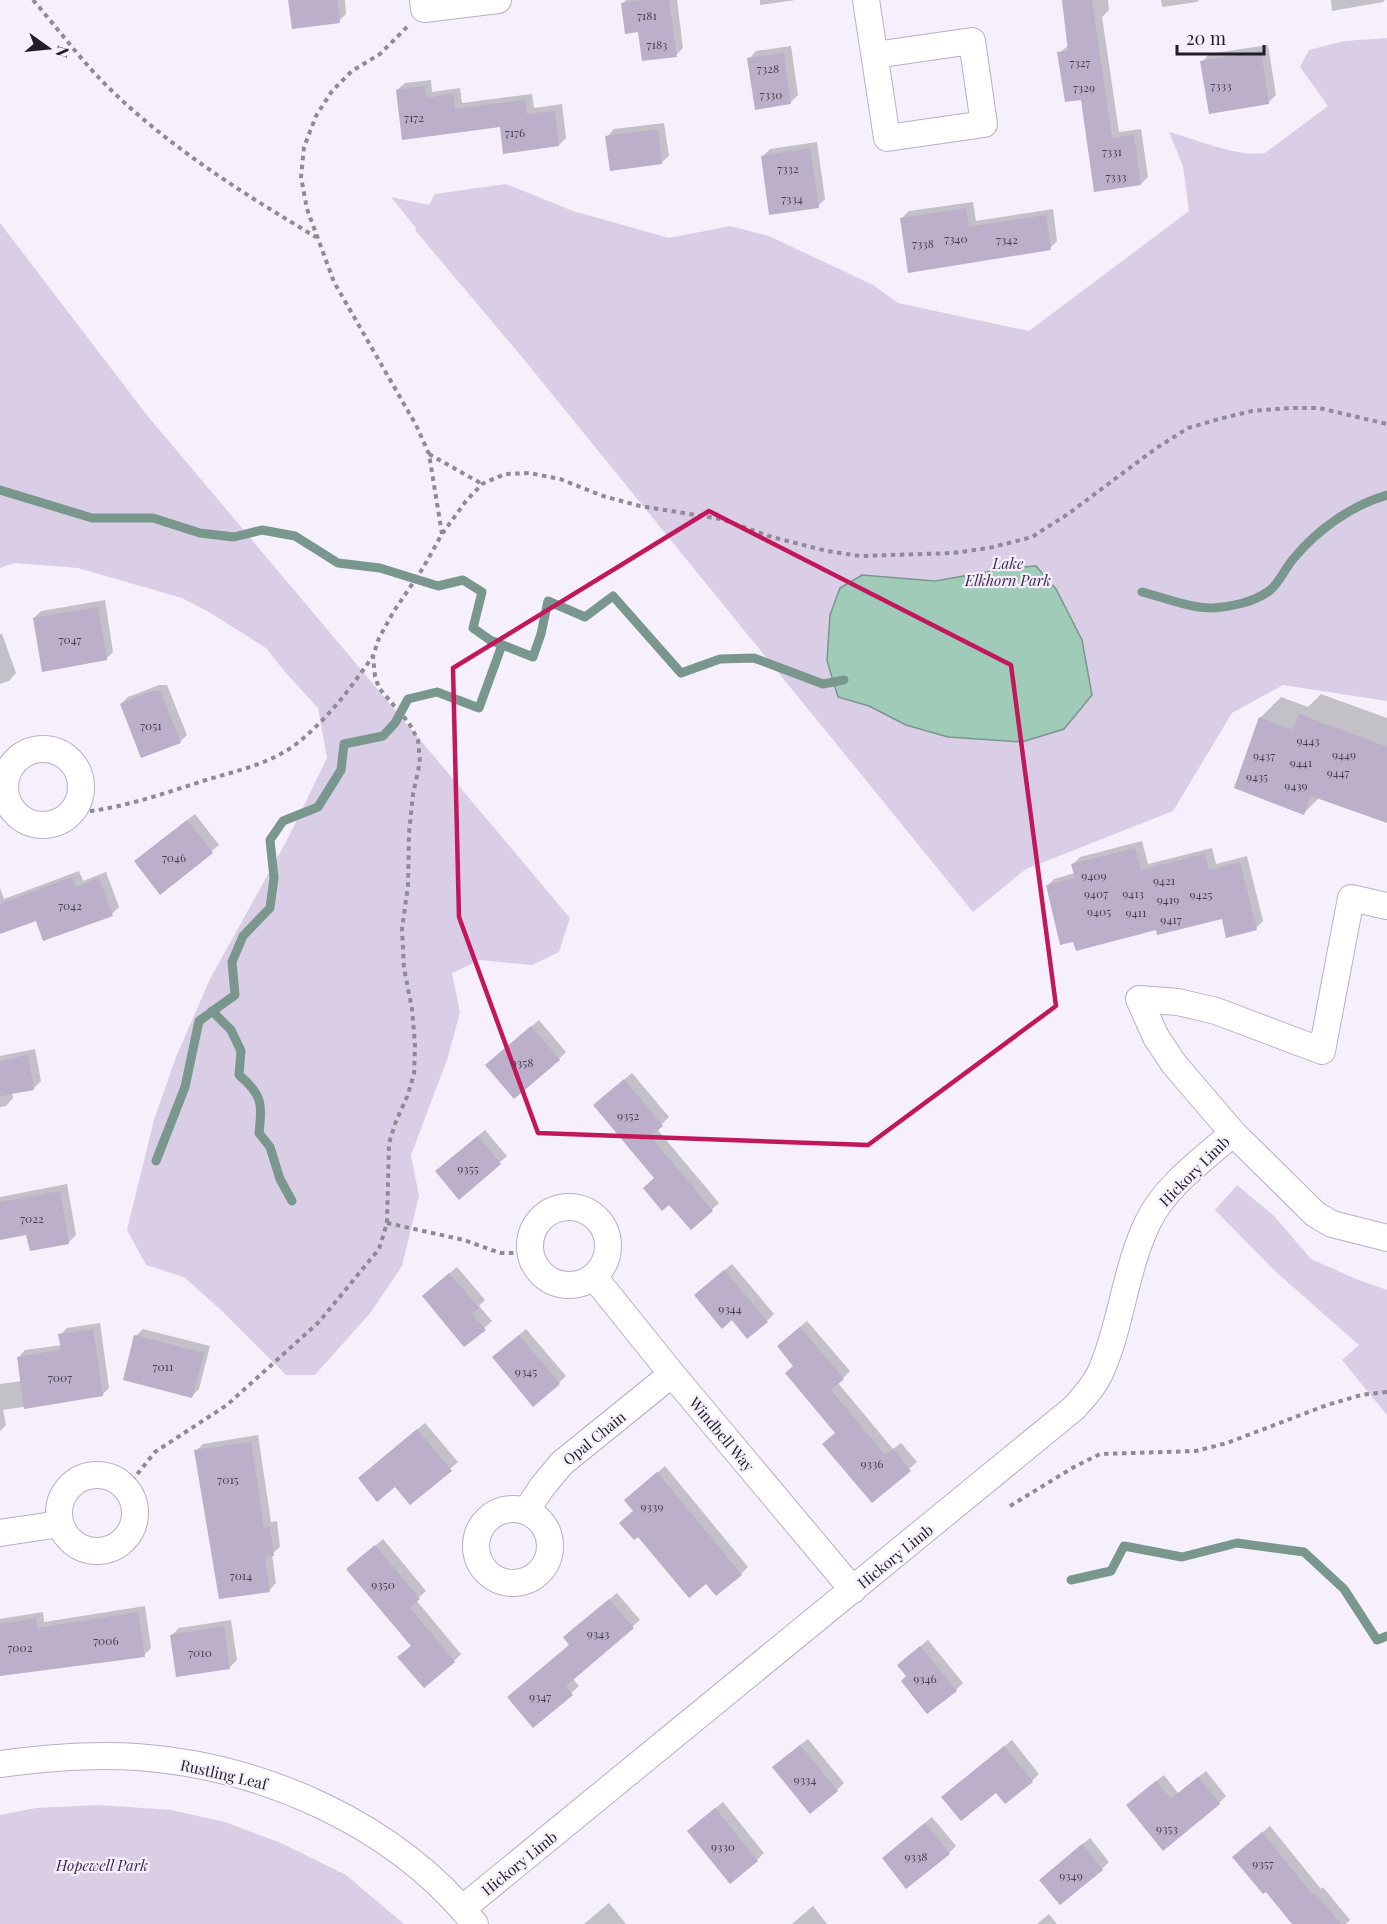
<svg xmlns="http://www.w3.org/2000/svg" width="1387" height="1924" font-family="'Playfair Display',serif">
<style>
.green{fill:#d9cee6}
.water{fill:#a0cbb8;stroke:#7a978d;stroke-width:1.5}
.shadow{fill:#0003}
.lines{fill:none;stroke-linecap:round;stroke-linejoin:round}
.stream{stroke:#7a978d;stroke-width:9}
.building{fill:#bbafc9}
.minor-casing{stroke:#baaec8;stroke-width:28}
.path{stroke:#8f8a95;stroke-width:4;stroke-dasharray:4.5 4.5;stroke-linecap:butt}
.minor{stroke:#fff;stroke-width:26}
.marked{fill:none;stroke:#c2185b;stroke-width:4.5;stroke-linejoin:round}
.labels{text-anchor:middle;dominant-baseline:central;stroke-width:4.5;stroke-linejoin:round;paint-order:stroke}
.number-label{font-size:12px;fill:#484250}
.park-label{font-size:15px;font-style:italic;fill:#3e2654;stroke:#f5f0fb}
.street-label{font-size:15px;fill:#221e28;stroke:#f5f0fb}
</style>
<rect width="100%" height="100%" fill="#f5f0fb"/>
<g class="green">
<path d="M1387,38V701L1283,685L1232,713L1173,811L1026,869L973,912L526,362L415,230L416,228L391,197L429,205L435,194L506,184L573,211L669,238L730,226L769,236L873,285L898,303L1029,331L1189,211L1183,166L1169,132C1195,139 1240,158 1265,153L1328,106L1300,67L1309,50L1345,41Z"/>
<polygon points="0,223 146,414 570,918 559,952 532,965 480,960 452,973 460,1012 448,1057 411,1155 419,1196 402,1266 371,1312 315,1375 286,1375 222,1311 184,1277 146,1265 127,1230 154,1120 176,1057 210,979 287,840 327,758 318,708 286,673 266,648 209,612 182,598 78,568 14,563 0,568"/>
<polygon points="1237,1185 1274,1216 1311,1259 1356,1279 1387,1290 1387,1415 1342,1360 1359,1345 1276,1272 1215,1210"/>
<polygon points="99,1805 171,1810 225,1822 281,1843 346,1875 404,1924 0,1924 0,1815 36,1808"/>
</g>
<polygon class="water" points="1036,566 1056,589 1082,640 1092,695 1064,729 1022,742 948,737 906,725 869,706 838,697 827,661 830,615 840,588 862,575 935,581 1010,568"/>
<g class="shadow">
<polygon points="290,0 345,0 346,14 339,21"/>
<polygon points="626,0 677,0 683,48 676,55 639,30 622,4"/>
<polygon points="760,0 796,0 760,5"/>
<polygon points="1063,0 1108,0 1109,10 1102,17 1119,132 1141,129 1148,177 1141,184 1083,98 1059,53 1069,45"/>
<polygon points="1161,0 1199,0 1197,2 1162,7"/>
<polygon points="1331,0 1385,0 1383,2 1332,11"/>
<polygon points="1268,45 1276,95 1269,102 1202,62 1209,54"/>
<polygon points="791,46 798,95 791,102 749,59 756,51"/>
<polygon points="431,80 432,92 460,88 462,103 532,94 534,108 562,104 566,138 559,145 397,90 405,83"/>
<polygon points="664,123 669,156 661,163 607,137 614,129"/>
<polygon points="817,142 825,199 818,206 763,156 770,149"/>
<polygon points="973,202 976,221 1053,209 1057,241 1050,248 901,219 909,211"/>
<polygon points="105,600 113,652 106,659 34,618 41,611"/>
<polygon points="0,634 2,634 16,673 9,681 0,684"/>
<polygon points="159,685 167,685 187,735 180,742 121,704 128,697"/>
<polygon points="1321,694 1387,718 1387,822 1320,797 1304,813 1260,718 1281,697 1308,707"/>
<polygon points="195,814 219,845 161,892 144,854"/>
<polygon points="1142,841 1148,864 1212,848 1216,864 1247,856 1263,921 1256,928 1223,917 1157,928 1047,886 1054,879 1075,873 1073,864 1080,857"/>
<polygon points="79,871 83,881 106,872 119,907 112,914 37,919 0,933 0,888 4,899"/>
<polygon points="539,1020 566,1052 559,1059 494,1058"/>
<polygon points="35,1049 41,1081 34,1088 12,1092 13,1098 6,1106 0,1107 0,1056"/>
<polygon points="632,1073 669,1117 657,1129 719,1203 691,1228 602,1098"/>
<polygon points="485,1130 507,1156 459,1198 444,1164"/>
<polygon points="67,1184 76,1235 69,1242 28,1233 0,1238 0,1197"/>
<polygon points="732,1264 774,1314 767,1321 703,1288"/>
<polygon points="457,1267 485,1300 479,1306 492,1321 465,1345 431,1289"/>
<polygon points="807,1321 850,1371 838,1383 893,1449 901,1443 917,1462 872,1501 786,1339"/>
<polygon points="100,1323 109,1388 102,1395 3,1410 6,1425 0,1431 0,1384 22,1381 18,1358 25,1350 62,1345 60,1335 67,1328"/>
<polygon points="143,1329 210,1346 199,1389 192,1396 136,1336"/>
<polygon points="526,1329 566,1376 559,1383 501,1351"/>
<polygon points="425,1423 458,1462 411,1503 395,1485 367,1471"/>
<polygon points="258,1435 271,1522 277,1521 280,1547 272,1554 276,1583 269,1591 196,1451 203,1444"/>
<polygon points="665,1466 748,1567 741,1574 706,1582 639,1534 634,1493"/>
<polygon points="383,1539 426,1591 416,1600 461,1654 454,1661 412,1645 356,1562"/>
<polygon points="617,1593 640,1620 572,1678 579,1686 533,1726 571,1645 572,1630"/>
<polygon points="145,1606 151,1648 144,1655 0,1675 0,1619 43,1612 44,1622"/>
<polygon points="231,1620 237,1660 230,1667 172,1635 179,1628"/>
<polygon points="928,1640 963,1683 956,1690 908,1676 906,1658"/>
<polygon points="808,1739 844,1783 837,1790 781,1760"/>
<polygon points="1012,1740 1039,1774 1032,1781 997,1790 951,1790"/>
<polygon points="1206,1771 1226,1796 1219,1803 1135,1798 1164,1775 1178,1793"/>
<polygon points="723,1802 764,1853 757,1860 696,1824"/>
<polygon points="932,1817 956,1846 949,1853 891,1851"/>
<polygon points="1270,1826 1321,1889 1323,1887 1350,1920 1346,1924 1294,1924 1241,1850"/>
<polygon points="1090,1838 1109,1862 1102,1869 1048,1873"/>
<polygon points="609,1903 626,1924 584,1924"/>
<polygon points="813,1906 827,1924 792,1924"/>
<polygon points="1049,1914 1057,1924 1037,1924"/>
</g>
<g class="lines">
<g class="stream">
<polyline points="0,490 92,518 153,518 200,533 234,537 262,530 295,536 338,563 380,568 438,586 463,580 482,592 473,628 490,640 533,657 541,634 548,601 585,617 613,596 681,673 720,659 754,658 823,684 844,680"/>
<path d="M1142,592C1162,597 1193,609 1213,608C1231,607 1254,602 1269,591C1279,584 1285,568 1294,558C1317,530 1352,505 1387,495"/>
<path d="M212,1011L231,1030L241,1051L239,1075C263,1095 262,1104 259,1133L270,1147L280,1179L292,1201"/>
<polyline points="156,1161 185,1087 199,1021 235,995 232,962 243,936 270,908 274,878 270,840 283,821 318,807 341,770 344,744 383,736 395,723 408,699 437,692 479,708 502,645"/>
<polyline points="1071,1580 1111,1571 1124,1546 1182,1557 1237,1543 1304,1552 1344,1589 1377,1640 1387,1636"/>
</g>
</g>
<g class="building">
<polygon points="288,0 337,0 340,23 292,29"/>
<polygon points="645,0 669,0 677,57 642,61 638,32 625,34 621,3"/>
<polygon points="1062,0 1092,0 1112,138 1134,135 1141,185 1094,192 1081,100 1065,102 1057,52 1068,51"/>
<polygon points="1261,51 1269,104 1209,114 1200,61"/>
<polygon points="784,53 791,104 755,110 747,58"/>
<polygon points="424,86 426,98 453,94 455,109 525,100 527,114 555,111 559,146 503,154 500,127 402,140 396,90"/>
<polygon points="658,129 662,164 610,171 605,136"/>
<polygon points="810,148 819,208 769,215 761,156"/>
<polygon points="966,208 969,227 1046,215 1051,250 908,273 900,218"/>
<polygon points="98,607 107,660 42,672 33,618"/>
<polygon points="151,691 160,691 181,743 141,758 120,704"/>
<polygon points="1299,714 1387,747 1387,823 1311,796 1304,815 1234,788 1259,717 1293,730"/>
<polygon points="187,820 213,853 160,895 134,861"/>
<polygon points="1135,848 1141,870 1205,854 1209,870 1240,862 1257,930 1226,938 1222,919 1157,935 1156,930 1076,951 1073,942 1060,945 1046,885 1075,878 1071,864"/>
<polygon points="72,877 75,887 99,878 113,916 43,941 36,921 0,934 0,904"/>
<polygon points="531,1026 560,1060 514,1099 485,1065"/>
<polygon points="28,1055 34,1090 0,1096 0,1061"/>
<polygon points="624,1079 663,1126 650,1136 713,1211 691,1230 669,1205 662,1211 643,1188 654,1178 593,1105"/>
<polygon points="478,1136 501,1164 459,1200 435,1171"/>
<polygon points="60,1191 69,1244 30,1251 26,1235 0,1240 0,1202"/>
<polygon points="724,1270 768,1322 747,1339 732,1320 722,1329 694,1295"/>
<polygon points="449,1273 479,1308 472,1314 486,1330 464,1347 422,1296"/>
<polygon points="800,1327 844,1379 831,1390 885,1455 893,1449 911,1471 872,1503 822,1444 835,1433 785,1373 793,1366 777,1346"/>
<polygon points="93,1329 103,1396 24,1409 17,1357 61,1350 58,1334"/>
<polygon points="134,1335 204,1353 192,1398 123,1380"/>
<polygon points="519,1335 560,1384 533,1407 492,1357"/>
<polygon points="417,1429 452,1471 410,1505 395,1487 377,1502 358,1478"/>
<polygon points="251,1442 264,1528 270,1527 274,1556 265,1557 270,1592 219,1599 194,1450"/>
<polygon points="657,1472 742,1575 716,1596 706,1584 689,1598 638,1537 634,1540 619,1523 633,1511 624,1500"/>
<polygon points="375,1545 420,1599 410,1608 455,1662 424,1688 397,1657 411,1646 346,1569"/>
<polygon points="609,1599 634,1628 566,1686 573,1695 533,1728 507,1697 569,1645 563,1637"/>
<polygon points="138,1612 145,1657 0,1676 0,1624 36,1618 37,1628"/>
<polygon points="224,1626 230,1669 176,1677 170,1635"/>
<polygon points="920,1646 957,1691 927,1714 901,1681 906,1676 897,1665"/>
<polygon points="800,1745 838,1791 810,1814 772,1767"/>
<polygon points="1004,1746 1033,1782 1005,1804 996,1793 961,1821 941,1797"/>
<polygon points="1198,1777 1220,1804 1163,1851 1126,1805 1156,1781 1171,1799"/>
<polygon points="715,1808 758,1861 730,1884 687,1831"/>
<polygon points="925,1823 950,1854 906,1889 882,1858"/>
<polygon points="1262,1832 1313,1895 1315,1893 1341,1924 1292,1924 1266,1892 1263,1894 1232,1857"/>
<polygon points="1082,1844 1103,1870 1060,1905 1039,1880"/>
</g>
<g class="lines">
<defs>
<g id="minor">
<polyline points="423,0 424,9 498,0"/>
<polyline points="866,0 887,138 984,124 972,41 875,55"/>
<circle cx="43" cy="787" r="38"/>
<polyline points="1387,906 1351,898 1322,1051 1216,1011 1178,1002 1139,999 1156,1037 1174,1064 1233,1133 1315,1214 1332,1224 1387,1238"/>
<circle cx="569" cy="1246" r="39"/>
<polyline points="594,1277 672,1374 853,1590"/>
<circle cx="97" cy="1513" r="38"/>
<circle cx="513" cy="1546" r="37"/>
<polyline points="526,1511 542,1487 562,1463 672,1374"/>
<polyline points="0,1533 60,1524"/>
<path d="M0,1764C45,1758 91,1754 137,1757C263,1766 395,1824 475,1924"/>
<path d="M463,1908L1074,1408C1084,1397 1095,1385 1101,1371C1122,1323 1125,1269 1148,1222C1165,1186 1204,1159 1233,1133"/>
</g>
</defs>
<use href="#minor" class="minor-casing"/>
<g class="path">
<path d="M33,0C59,30 83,63 111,90C172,149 244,194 316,237"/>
<polyline points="407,27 380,54 352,71 332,91 316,116 304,147 301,177 307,209 334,282 416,425 429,454 442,534"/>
<polyline points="429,454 482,484"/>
<path d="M72,813C118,810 162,794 206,780C236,771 269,764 295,745C327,720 350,689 373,656"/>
<polyline points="387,1223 464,1240 500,1253 530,1253"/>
<polyline points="126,1488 155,1452 227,1405 319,1322 379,1249 387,1223 389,1143 396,1121 407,1097 414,1074 415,1045 412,1009 404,968 402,929 408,886 409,833 413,794 420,762 418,740 409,723 379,688 375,676 373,656 379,638 394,611 423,568 442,534 466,501 482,484 505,474 529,473 560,479 603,496 640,506 721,519 772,537 827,551 860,556 953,553 989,548 1032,537 1068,514 1155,449 1188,428 1219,419 1252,411 1289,408 1319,408 1387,424"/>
<polyline points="1010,1506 1074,1467 1100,1454 1196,1451 1227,1443 1327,1405 1361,1395 1387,1392"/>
</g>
<use href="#minor" class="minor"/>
</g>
<path class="marked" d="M709,511L1011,665L1056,1006L868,1145L538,1133L459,917L453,668Z"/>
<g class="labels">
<g class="number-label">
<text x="647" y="15">7181</text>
<text x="657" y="44">7183</text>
<text x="1080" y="62">7327</text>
<text x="768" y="68">7328</text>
<text x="1221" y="85">7333</text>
<text x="1084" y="87">7329</text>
<text x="771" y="94">7330</text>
<text x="414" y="117">7172</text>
<text x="515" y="132">7176</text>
<text x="1112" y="151">7331</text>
<text x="788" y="168">7332</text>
<text x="1116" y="176">7333</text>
<text x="792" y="198">7334</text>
<text x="956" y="238">7340</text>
<text x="1007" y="239">7342</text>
<text x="923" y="243">7338</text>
<text x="70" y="639">7047</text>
<text x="151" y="725">7051</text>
<text x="1308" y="740">9443</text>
<text x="1344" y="754">9449</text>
<text x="1264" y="755">9437</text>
<text x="1301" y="762">9441</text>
<text x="1338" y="772">9447</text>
<text x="1257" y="776">9435</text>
<text x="1296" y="785">9439</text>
<text x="174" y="857">7046</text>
<text x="1094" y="875">9409</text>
<text x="1164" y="880">9421</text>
<text x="1096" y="893">9407</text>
<text x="1133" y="893">9413</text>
<text x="1201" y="894">9425</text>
<text x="1168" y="899">9419</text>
<text x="70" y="905">7042</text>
<text x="1099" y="911">9405</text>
<text x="1136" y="912">9411</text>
<text x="1171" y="919">9417</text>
<text x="522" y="1062">9358</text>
<text x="628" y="1115">9352</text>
<text x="468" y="1168">9355</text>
<text x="32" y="1218">7022</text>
<text x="730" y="1308">9344</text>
<text x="163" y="1366">7011</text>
<text x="526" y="1371">9345</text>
<text x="60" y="1377">7007</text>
<text x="872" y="1463">9336</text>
<text x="228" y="1479">7015</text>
<text x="652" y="1506">9339</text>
<text x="241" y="1575">7014</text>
<text x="383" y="1584">9350</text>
<text x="598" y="1633">9343</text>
<text x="106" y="1640">7006</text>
<text x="20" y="1647">7002</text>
<text x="200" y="1652">7010</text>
<text x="925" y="1678">9346</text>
<text x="540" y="1696">9347</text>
<text x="805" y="1779">9334</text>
<text x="1167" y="1828">9353</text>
<text x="723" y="1846">9330</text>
<text x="916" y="1856">9338</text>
<text x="1263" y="1863">9357</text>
<text x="1071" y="1875">9349</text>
</g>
<g class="park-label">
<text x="1008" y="563">Lake<tspan x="1008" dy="17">Elkhorn Park</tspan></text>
<text x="102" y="1865">Hopewell Park</text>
</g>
<g class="street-label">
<text transform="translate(1194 1171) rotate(-45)">Hickory Limb</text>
<text transform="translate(722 1434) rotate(50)">Windbell Way</text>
<text transform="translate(594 1438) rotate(-39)">Opal Chain</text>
<text transform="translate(895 1556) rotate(-39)">Hickory Limb</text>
<text transform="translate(224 1774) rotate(13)">Rustling Leaf</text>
<text transform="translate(519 1863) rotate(-39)">Hickory Limb</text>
</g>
</g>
<g transform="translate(48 48) rotate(105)" stroke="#f5f0fb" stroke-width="4.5" paint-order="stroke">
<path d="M0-4.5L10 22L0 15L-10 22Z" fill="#221e28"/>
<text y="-9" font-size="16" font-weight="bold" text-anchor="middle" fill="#221e28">N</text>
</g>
<path d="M1177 45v9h87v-9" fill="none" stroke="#221e28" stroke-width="3"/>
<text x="1186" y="45" font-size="18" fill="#221e28" stroke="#f5f0fb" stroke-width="4.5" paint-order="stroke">20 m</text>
</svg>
